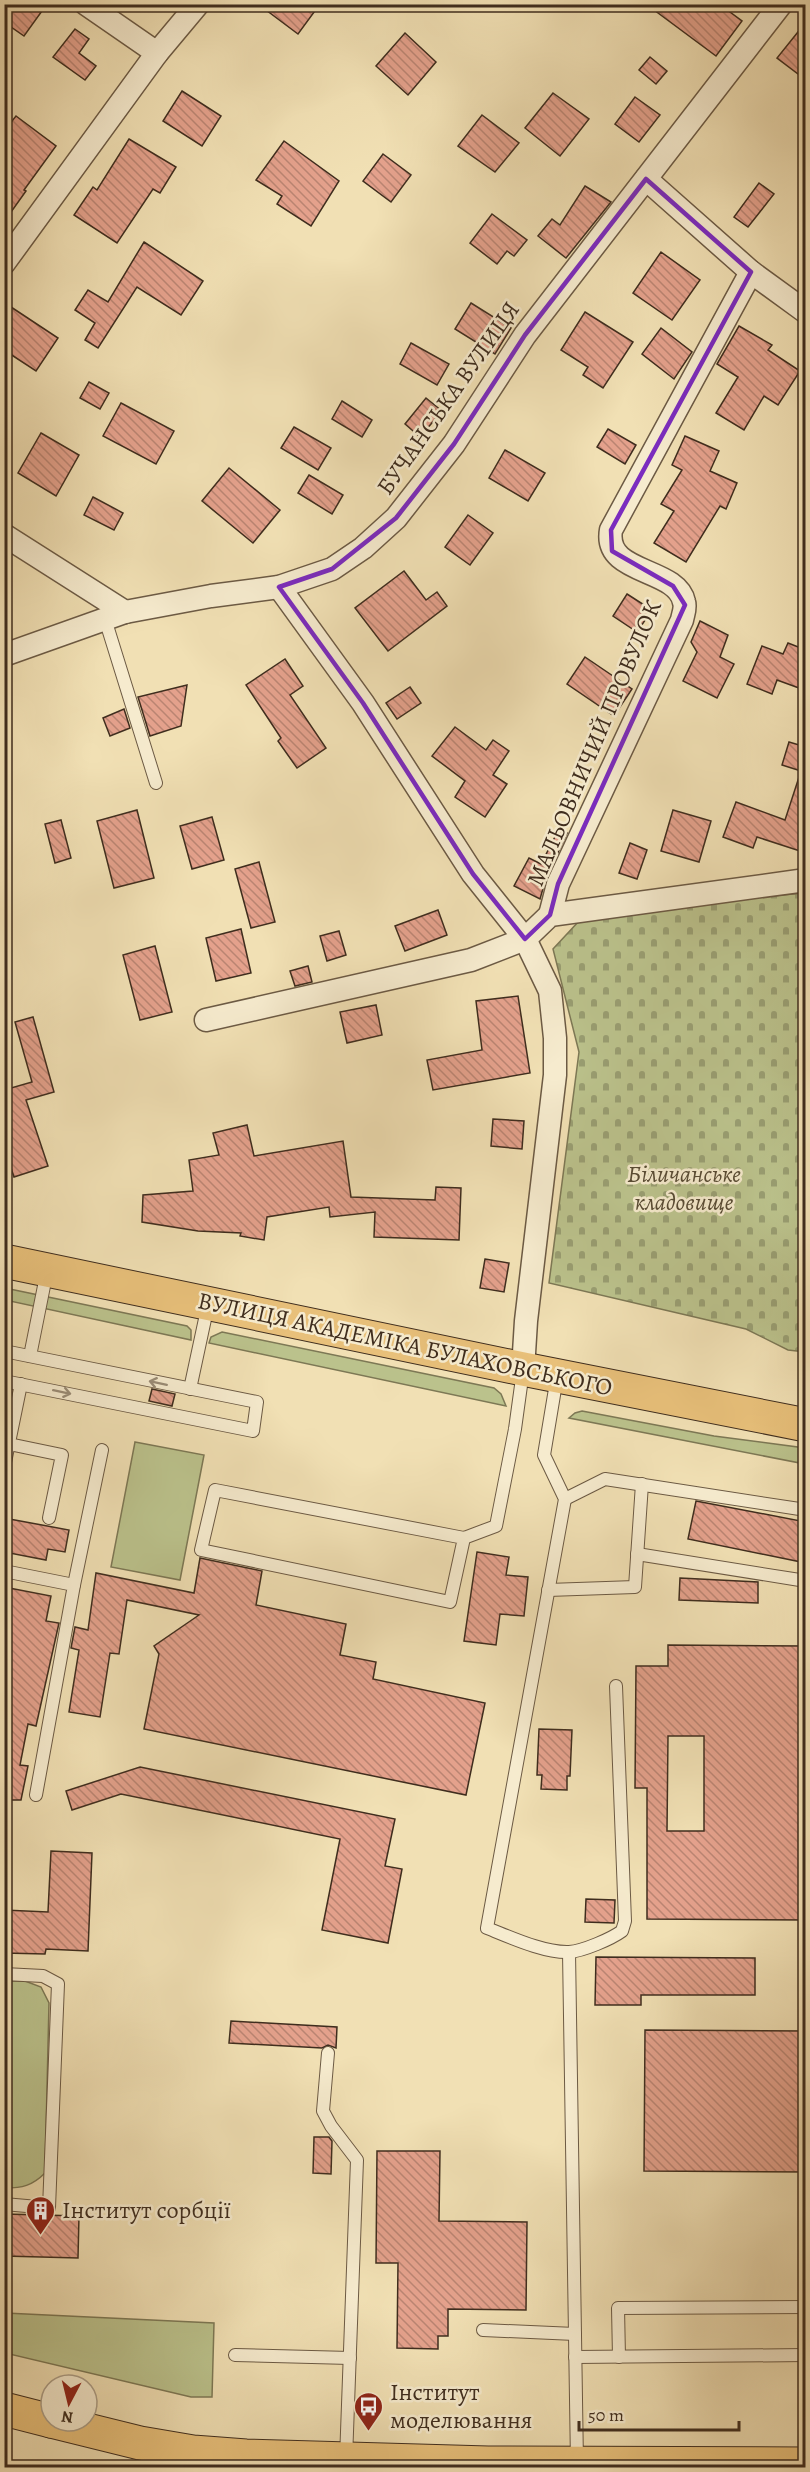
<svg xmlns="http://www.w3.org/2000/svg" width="810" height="2472" font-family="Alegreya,serif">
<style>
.grass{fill:#bbc28c;stroke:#7d7855;stroke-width:1.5}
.cemetery{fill:url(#cemetery-stones);stroke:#7d7855;stroke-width:1.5}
.building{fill:url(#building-back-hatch);stroke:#3f2d1e;stroke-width:1.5;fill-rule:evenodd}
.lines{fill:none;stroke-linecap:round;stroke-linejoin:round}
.lane-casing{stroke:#6c5a44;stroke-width:14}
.street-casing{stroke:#6c5a44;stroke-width:25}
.primary-casing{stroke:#3f2d1e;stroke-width:35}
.lane{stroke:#f6ebce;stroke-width:12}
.street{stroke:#f6ebce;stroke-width:22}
.primary{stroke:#e8c07a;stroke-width:33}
.oneway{stroke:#9a8c76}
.marked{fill:none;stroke:#7b2cbf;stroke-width:4.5;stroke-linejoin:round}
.labels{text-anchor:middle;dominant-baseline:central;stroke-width:5;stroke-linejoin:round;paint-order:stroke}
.street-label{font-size:24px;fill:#3f2d1e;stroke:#f6ebce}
.park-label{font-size:24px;font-style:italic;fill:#584b34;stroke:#f6ebce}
.poi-label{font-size:24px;fill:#3f2d1e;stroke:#f6ebce;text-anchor:start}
</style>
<defs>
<pattern id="cemetery-stones" width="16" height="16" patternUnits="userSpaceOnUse" patternTransform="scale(1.5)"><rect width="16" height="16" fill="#bbc28c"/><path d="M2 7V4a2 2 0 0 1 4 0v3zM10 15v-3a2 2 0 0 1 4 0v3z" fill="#999e72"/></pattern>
<pattern id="building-back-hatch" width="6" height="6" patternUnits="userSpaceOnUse" patternTransform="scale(1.5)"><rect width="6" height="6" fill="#e4a18c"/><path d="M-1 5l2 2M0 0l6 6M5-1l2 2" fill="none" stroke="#ba8472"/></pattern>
</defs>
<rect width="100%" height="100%" fill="#f1e0b4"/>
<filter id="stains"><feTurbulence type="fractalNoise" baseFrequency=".00333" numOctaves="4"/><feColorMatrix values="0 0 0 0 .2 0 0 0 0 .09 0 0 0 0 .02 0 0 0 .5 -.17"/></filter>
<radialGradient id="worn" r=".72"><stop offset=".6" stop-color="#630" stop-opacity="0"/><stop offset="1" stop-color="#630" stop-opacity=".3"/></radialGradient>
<g class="grass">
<polygon points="5,1288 187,1326 191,1330 191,1340 5,1300"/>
<polygon points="222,1332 494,1388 501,1394 506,1406 209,1343 211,1337"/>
<polygon points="582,1411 714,1436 805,1448 805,1464 569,1418 575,1413"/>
<polygon points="135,1442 204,1455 180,1580 111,1567"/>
<path d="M5,1981H25L41,1987L49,2003L45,2173C32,2186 22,2188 5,2188Z"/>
<polygon points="5,2313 214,2323 212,2397 191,2397 5,2353"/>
</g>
<polygon class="cemetery" points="805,893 805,1352 788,1350 746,1329 549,1283 579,1052 553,949 580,920 714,901"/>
<g class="building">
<polygon points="11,4 47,4 24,36 4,22 4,13"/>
<polygon points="258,4 320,4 298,34"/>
<polygon points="646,4 719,4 742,21 716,56"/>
<polygon points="806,22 806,80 777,58"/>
<polygon points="75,29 89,39 79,53 96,66 85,80 53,57"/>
<polygon points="405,33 436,62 408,95 376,66"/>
<polygon points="650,57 667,71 656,84 639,70"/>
<polygon points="182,91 221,116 202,146 163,121"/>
<polygon points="553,93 589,119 560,156 525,128"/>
<polygon points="635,97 660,115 639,142 615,124"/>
<polygon points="482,115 519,143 495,172 458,146"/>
<polygon points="16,116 56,146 24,190 26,191 4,222 4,131"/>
<polygon points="129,139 176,167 160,193 153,189 117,243 74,215 93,187 97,190"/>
<polygon points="284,141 339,181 311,226 277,204 282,196 256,180"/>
<polygon points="383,154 411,175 391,202 363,181"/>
<polygon points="759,183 774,194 748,227 734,217"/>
<polygon points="585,186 611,202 566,258 538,236 552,219 560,225"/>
<polygon points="492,214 527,240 514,256 507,251 497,264 470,243"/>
<polygon points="144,242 203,281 181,315 137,287 98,348 85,340 95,323 75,310 88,290 108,302"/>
<polygon points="661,252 700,280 672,320 633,293"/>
<polygon points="471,303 511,328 495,354 455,329"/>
<polygon points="11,307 58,338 36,371 4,350 4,317"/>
<polygon points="585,312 633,342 603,388 583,375 588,367 561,350"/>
<polygon points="739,326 772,345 768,350 800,371 778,405 764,396 744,430 716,413 738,377 717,364"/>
<polygon points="661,328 692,352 674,379 642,354"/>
<polygon points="411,343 449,364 437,385 400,364"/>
<polygon points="89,382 109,393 100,409 80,398"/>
<polygon points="426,398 442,411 420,437 405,424"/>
<polygon points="342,401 372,420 362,437 332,419"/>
<polygon points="121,403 174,431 156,464 103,436"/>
<polygon points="294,427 331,448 318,470 281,448"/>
<polygon points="608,429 636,445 625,464 597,447"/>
<polygon points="41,433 79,455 56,496 18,473"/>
<polygon points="685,436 719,451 710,471 737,483 726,509 720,506 686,562 654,543 674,511 661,504 682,470 672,465"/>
<polygon points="505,450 545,473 528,501 489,478"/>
<polygon points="229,468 280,510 253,543 202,501"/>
<polygon points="309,475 343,495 332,514 298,493"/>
<polygon points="93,497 123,513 114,530 84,515"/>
<polygon points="468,515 493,533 470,565 445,547"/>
<polygon points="404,571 426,600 437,592 447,606 388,651 355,608"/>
<polygon points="627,594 652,610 637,632 613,616"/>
<polygon points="700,621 728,635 720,657 734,664 717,698 683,681 697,652 691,642"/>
<polygon points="788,643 806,650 806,672 799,688 777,680 772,694 747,684 762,646 783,654"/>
<polygon points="585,657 632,689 614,716 567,684"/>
<polygon points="285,659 303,686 290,695 326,748 297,768 278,741 281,738 246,685"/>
<polygon points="187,685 181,726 150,736 138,697"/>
<polygon points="410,687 421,703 397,719 386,703"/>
<polygon points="124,709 130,728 110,736 103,718"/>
<polygon points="455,727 486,750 493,740 509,751 493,775 507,784 485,817 455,797 465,781 432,756"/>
<polygon points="789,742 806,747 806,853 757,837 753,848 723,837 736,802 785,820 801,771 782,765"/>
<polygon points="137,810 154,878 114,888 97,821"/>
<polygon points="673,810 711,821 699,862 661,851"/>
<polygon points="212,817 224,860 192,869 180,826"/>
<polygon points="61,820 71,858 55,863 45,824"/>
<polygon points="559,829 567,833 546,878 540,899 514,886 529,858 541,864"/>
<polygon points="630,843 647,850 637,879 619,873"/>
<polygon points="259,862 275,922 251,928 235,869"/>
<polygon points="438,910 447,935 405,951 395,926"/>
<polygon points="241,929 251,973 216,981 206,938"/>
<polygon points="339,931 346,955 327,961 320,936"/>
<polygon points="155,946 172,1012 140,1020 123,955"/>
<polygon points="308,966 312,982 295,986 290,971"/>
<polygon points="518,996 530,1073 433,1090 427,1060 482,1050 476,1001"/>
<polygon points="376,1005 382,1035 347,1043 340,1012"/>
<polygon points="33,1017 54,1092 26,1100 48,1166 14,1177 4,1147 4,1090 32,1082 15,1022"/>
<polygon points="493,1119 524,1121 522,1149 491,1146"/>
<polygon points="247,1125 254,1156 343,1141 351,1197 435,1200 436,1187 461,1188 459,1240 374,1237 375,1212 330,1217 329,1207 267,1217 264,1240 240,1236 241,1233 198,1231 142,1222 143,1195 193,1191 189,1160 219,1155 213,1133"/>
<polygon points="485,1259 509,1263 504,1292 480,1288"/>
<polygon points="152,1389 175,1394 172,1406 149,1401"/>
<polygon points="696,1501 806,1522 806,1563 688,1539"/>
<polygon points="4,1518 69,1530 65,1552 48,1549 46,1560 4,1552"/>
<polygon points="477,1552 509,1557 506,1575 528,1577 524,1616 500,1614 496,1645 464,1641"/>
<polygon points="200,1558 262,1571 256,1605 346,1624 340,1655 376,1662 373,1679 485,1703 466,1795 144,1729 159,1654 154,1646 199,1615 127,1600 119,1654 110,1653 100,1717 69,1712 79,1650 71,1648 75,1627 88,1630 96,1573 194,1593"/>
<polygon points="680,1578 758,1582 758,1603 679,1600"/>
<polygon points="4,1587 51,1596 46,1621 59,1623 36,1726 28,1724 20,1765 28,1766 21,1800 4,1800"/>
<path d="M668,1645L806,1646V1920L647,1919V1788H635L636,1666H668ZM668,1736H704V1831H667Z"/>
<polygon points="539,1729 572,1730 570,1776 567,1776 567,1790 541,1789 542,1775 537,1775"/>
<polygon points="140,1767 395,1819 385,1866 402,1869 388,1943 322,1930 340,1839 121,1794 72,1810 66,1791"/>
<polygon points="51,1851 92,1853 88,1951 46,1949 45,1954 4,1953 4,1910 48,1912"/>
<polygon points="586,1899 615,1900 614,1923 585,1922"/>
<polygon points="596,1957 755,1958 755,1995 641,1995 641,2005 595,2005"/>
<polygon points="231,2021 337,2027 336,2048 328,2045 322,2048 229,2043"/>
<polygon points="645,2030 806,2031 806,2172 644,2171"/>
<polygon points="314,2137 329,2137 332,2141 331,2174 313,2173"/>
<polygon points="377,2151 440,2151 439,2221 527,2222 526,2310 448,2309 448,2336 438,2336 438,2349 397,2348 398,2263 376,2263"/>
<polygon points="4,2214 79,2216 78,2258 4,2256"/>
</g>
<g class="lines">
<defs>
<g id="lane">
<polyline points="105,619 156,783"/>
<polyline points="4,1351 257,1402 253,1431 4,1381"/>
<polyline points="30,1356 47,1271"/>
<path d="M557,1377L544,1455L565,1499L487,1928C510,1937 544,1953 569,1952C583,1951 611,1939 622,1931L625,1921L616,1686"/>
<polyline points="190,1389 208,1305"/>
<polyline points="9,1444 62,1455 49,1518"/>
<polyline points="4,1467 21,1384"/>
<polyline points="565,1499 605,1479 806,1510"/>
<polyline points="464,1538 450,1602 201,1550 215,1490 464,1538 496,1526 515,1429 523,1371"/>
<polyline points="637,1554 806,1581"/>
<polyline points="4,1571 74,1585 36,1795"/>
<polyline points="74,1585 102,1450"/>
<polyline points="548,1590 635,1587 642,1484"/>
<polyline points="569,1952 577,2463"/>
<polyline points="4,1974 43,1976 58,1984 49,2208 4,2204"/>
<polyline points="328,2053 323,2111 331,2126 357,2160 346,2459"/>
<polyline points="483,2330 575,2334"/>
<polyline points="235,2355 350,2358"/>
<polyline points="575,2357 806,2355"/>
<polyline points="619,2357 618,2308 806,2307"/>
</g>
<g id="street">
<polyline points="86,4 157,53"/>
<polyline points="646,179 751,272 806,312"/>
<polyline points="4,263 157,53 198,4"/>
<polyline points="4,535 125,612"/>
<polyline points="279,587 363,703 473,874 525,939 550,991 555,1038 555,1075 526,1321 523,1369"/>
<polyline points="4,655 125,612 211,596 279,587 332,569 363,548 396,518 454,444 525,335 781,4"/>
<path d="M550,915L558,884L682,620C683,614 686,608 684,602C677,567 603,575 611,530L751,272"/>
<polyline points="206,1020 471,960 525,939 550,915 806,880"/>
</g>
<g id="primary">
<polyline points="4,1261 523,1369 806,1425"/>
<polyline points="4,2409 51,2421"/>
<polyline points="51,2421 140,2443 193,2452 246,2456 488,2463 806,2464"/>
</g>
</defs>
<use href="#lane" class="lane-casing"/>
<use href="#street" class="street-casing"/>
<use href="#primary" class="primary-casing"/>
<use href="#lane" class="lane"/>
<use href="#street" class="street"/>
<use href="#primary" class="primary"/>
</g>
<defs><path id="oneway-shaft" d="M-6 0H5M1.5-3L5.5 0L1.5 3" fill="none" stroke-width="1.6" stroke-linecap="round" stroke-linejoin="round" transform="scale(1.5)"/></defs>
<g class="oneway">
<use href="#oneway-shaft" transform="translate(158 1383) rotate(-168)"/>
<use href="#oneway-shaft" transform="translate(62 1392) rotate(12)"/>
</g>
<path class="marked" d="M646,179L751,272L611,530L612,551L673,586L685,605L558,884L550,915L525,939L473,874L363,703L279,587L332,569L396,518L454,444L525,335Z"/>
<defs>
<symbol id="building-pin" viewBox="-11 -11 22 30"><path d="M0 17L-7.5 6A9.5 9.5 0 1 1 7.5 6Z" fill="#8f2418" stroke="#f6ebce"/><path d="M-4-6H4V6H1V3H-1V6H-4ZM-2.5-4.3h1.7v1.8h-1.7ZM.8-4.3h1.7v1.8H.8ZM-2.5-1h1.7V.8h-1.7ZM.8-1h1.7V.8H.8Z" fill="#fff"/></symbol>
<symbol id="bus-pin" viewBox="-11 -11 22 30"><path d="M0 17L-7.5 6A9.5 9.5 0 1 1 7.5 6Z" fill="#8f2418" stroke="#f6ebce"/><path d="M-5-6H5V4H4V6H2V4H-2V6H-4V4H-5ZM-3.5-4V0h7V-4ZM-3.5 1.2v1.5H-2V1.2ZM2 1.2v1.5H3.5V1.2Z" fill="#fff"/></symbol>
</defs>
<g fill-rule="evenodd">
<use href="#building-pin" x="24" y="2194" width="33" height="45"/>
<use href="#bus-pin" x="352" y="2390" width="33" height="45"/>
</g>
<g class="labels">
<g class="street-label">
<text transform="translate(448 398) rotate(-55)">БУЧАНСЬКА ВУЛИЦЯ</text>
<text transform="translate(594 743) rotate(-67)">МАЛЬОВНИЧИЙ ПРОВУЛОК</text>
<text transform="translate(405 1344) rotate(12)">ВУЛИЦЯ АКАДЕМІКА БУЛАХОВСЬКОГО</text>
</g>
<g class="park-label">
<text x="684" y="1174">Біличанське<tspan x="684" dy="28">кладовище</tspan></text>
</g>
<g class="poi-label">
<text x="62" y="2210">Інститут сорбції</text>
<text x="390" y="2392">Інститут<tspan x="390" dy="28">моделювання</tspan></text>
</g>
</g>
<rect width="810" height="2472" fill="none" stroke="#f1e0b4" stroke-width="24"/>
<rect x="6" y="6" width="798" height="2460" fill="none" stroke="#3f2d1e" stroke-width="3"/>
<rect x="12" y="12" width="786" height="2448" fill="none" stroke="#3f2d1e" stroke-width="1.5"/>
<g transform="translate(69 2403) rotate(187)"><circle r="28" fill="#f6ebce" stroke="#ad9f88" stroke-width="1.5"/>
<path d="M0-4.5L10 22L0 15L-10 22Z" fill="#8f2418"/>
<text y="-9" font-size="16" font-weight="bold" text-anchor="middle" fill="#3f2d1e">N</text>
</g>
<path d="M579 2421v9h160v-9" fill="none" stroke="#3f2d1e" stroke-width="3"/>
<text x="588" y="2421" font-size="18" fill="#3f2d1e" stroke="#f6ebce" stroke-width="4.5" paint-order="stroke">50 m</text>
<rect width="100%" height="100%" filter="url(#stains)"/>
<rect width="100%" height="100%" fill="url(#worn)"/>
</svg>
